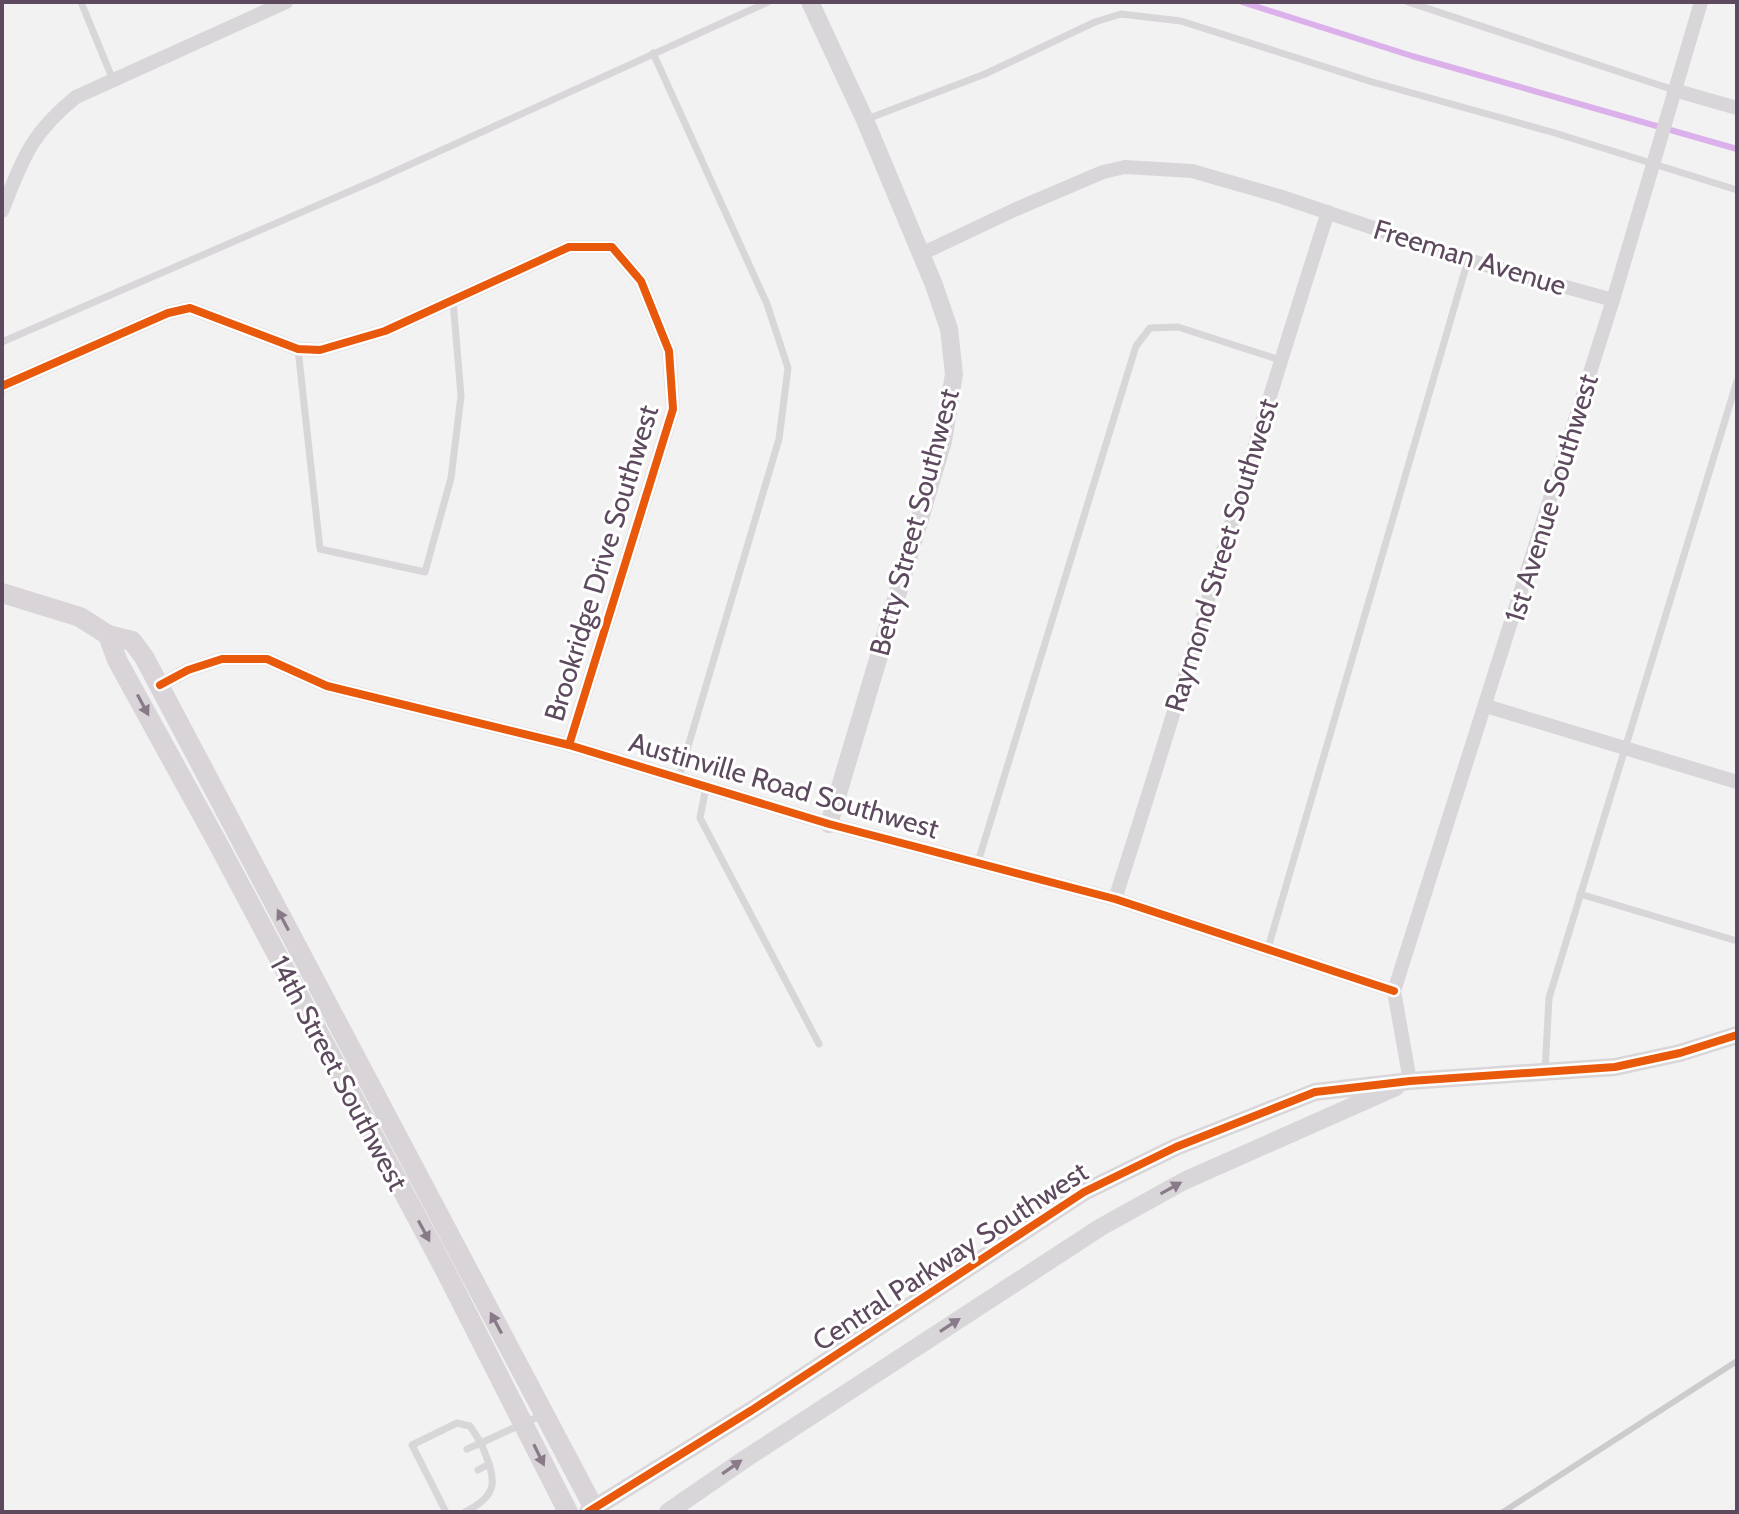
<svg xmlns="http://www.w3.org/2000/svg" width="1739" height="1514" font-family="Cabin,sans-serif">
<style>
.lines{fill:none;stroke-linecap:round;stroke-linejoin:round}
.stream{stroke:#dbb0eb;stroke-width:6}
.service{stroke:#d9d6d9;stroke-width:7}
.minor{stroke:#d9d6d9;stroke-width:14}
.tertiary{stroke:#d9d6d9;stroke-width:18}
.secondary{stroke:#d8d4d8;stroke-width:20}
.rail{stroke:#cdcbcd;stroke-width:6}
.cycleway-casing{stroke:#fff;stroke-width:13}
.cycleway{stroke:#e8590c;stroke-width:8}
.oneway{fill:#897a89}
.oneway2{fill:#897b89}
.labels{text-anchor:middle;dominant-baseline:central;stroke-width:6;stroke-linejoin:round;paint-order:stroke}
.street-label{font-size:28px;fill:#5e4a5e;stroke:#fff}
</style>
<rect width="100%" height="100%" fill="#f2f2f2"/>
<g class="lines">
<polyline class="stream" points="1242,2 1412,56 1737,149"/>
<g class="service">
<polyline points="81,2 113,80"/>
<polyline points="1408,2 1674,90"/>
<polyline points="653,53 767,304 788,368 779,439 679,777"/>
<polyline points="867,119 985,74 1095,22 1121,14 1181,21 1369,81 1555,133 1737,190"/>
<polyline points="2,342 378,179 768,2"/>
<polyline points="298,349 320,549 425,572 451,478 461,396 453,301"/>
<polyline points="706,787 700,818 819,1044"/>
<polyline points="978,862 1136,346 1150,328 1178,327 1280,360"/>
<polyline points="1580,894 1737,941"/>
<polyline points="1268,948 1468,260"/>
<polyline points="1545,1071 1549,998 1737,381"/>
<polyline points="478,1470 489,1464"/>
<polyline points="446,1512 412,1445 457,1423 470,1426 481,1443 542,1415"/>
<path d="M465,1512C502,1494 495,1478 481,1443L467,1449"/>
</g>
<g class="minor">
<polyline points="1674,90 1737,108"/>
<path d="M2,211C23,159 30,134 76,97L286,2"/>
<polyline points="921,254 1014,210 1103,172 1125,167 1192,171 1279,196 1468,260 1613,300"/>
<polyline points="2,386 168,313 190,308 298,349 320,350 385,331 569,247 612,247 641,281 669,351 673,409 569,745"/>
<polyline points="160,685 188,670 222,659 267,659 327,686 569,745 829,824 1115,899 1394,991"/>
<polyline points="1486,706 1737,782"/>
<path d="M1115,899C1189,671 1254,440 1328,212"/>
<polyline points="1410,1081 1394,991 1613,300 1701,2"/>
</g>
<g class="tertiary">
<polyline points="810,2 865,120 934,285 949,329 954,374 943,441 829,824"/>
<polyline points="588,1512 752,1410 1084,1192 1176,1147 1315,1092 1410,1081 1615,1067 1680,1053 1737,1035"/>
<polyline points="668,1512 745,1459 1101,1227 1184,1181 1396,1087"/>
</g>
<g class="secondary">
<polyline points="2,593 80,617 108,635 132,641 144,657 596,1512"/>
<polyline points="108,635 117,660 216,840 445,1270 568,1512"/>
</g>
<polyline class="rail" points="1503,1512 1737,1361"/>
<defs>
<g id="cycleway">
<polyline points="2,386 168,313 190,308 298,349 320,350 385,331 569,247 612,247 641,281 669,351 673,409 569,745"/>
<polyline points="160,685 188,670 222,659 267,659 327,686 569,745 829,824 1115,899 1394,991"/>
<polyline points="588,1512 752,1410 1084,1192 1176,1147 1315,1092 1410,1081 1615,1067 1680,1053 1737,1035"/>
</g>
</defs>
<use href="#cycleway" class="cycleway-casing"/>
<use href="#cycleway" class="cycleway"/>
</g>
<defs><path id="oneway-solid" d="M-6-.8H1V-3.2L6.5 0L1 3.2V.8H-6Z" transform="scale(2)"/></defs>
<g class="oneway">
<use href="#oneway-solid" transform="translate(143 705) rotate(62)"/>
<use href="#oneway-solid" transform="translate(283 920) rotate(-118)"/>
<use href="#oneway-solid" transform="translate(424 1231) rotate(62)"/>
<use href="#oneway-solid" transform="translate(496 1323) rotate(-118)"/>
<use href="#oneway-solid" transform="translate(539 1455) rotate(64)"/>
</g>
<g class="oneway2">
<use href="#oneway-solid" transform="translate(1171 1188) rotate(-29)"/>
<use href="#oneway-solid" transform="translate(950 1325) rotate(-33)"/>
<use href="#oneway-solid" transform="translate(732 1467) rotate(-35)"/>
</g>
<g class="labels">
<g class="street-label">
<text transform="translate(1470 257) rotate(17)">Freeman Avenue</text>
<text transform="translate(1551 498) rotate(-73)">1st Avenue Southwest</text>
<text transform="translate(914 522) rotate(-75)">Betty Street Southwest</text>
<text transform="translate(1221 555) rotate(-73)">Raymond Street Southwest</text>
<text transform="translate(601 563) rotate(-73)">Brookridge Drive Southwest</text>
<text transform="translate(784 785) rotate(16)">Austinville Road Southwest</text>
<text transform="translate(339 1073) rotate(62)">14th Street Southwest</text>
<text transform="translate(950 1256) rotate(-33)">Central Parkway Southwest</text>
</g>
</g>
<rect width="1739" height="1514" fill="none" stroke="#5e4a5e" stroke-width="8"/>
</svg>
